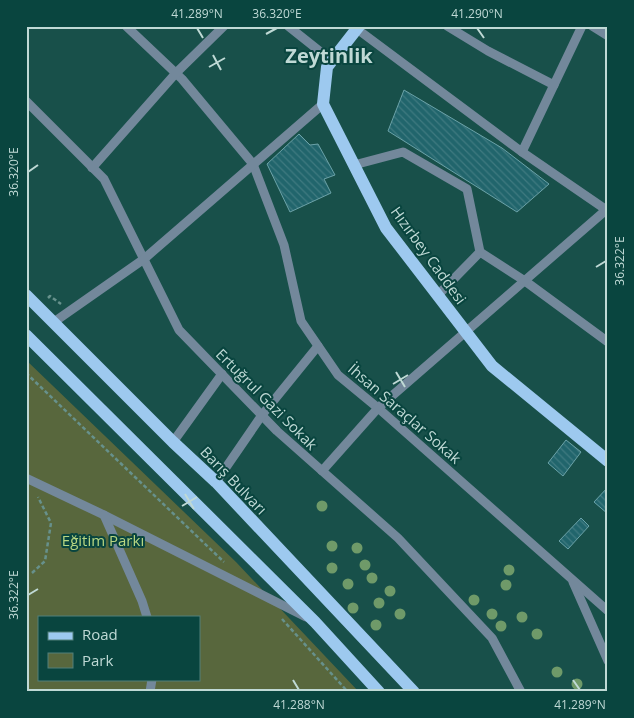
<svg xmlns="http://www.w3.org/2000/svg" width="634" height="718" font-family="'Open Sans',sans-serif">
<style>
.park{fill:#58673d;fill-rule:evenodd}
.building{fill:url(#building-back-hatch);stroke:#6ba2a8}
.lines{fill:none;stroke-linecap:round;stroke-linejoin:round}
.path{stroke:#67918c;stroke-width:2.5;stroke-dasharray:4 2.5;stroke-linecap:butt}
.minor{stroke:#73889b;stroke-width:9}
.major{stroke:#9dc9ef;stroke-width:12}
.tree{fill:#6f9a69}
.ticks{fill:none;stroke:#bfd9d5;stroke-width:2}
.labels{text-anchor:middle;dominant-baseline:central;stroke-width:4;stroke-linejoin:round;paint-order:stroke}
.street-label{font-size:15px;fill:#bfd9d5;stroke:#09453f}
.park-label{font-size:15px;fill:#b7d682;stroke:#09453f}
.district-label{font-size:20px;font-weight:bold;fill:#bfd9d5;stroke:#09453f}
.neatline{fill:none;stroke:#bfd9d5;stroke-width:2}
.ticks-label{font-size:12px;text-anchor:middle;fill:#bfd9d5}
</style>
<defs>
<pattern id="building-back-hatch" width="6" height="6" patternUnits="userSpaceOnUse" patternTransform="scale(1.25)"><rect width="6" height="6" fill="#21656c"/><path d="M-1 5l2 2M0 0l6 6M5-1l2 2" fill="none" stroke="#3f7a80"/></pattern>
</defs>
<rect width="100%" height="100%" fill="#18504a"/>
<path class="park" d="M26,360L236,562L359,692H26ZM39,617H199V679H39Z"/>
<g class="building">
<polygon points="404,90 502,148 549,184 517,212 388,131"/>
<polygon points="299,134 310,145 318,144 335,175 324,179 331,193 290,212 267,164"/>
<polygon points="566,440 581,452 563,476 548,463"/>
<polygon points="608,487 608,514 594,502"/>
<polygon points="581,518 589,526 568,549 559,541"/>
</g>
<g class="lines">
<g class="path">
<polyline points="48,298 50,296 61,304"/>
<polyline points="26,373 224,562"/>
<polyline points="32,573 45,561 51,523 38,497"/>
<polyline points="282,619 348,692"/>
</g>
<g class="minor">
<polyline points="126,26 182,79 253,164 284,245 301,321 338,375 378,408 608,611"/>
<polyline points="288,26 332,61"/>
<polyline points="447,26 488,51 554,85"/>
<polyline points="592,26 608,36"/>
<polyline points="357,29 522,152 582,26"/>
<polyline points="26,101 104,179 179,330 277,431 398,538 492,638 521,692"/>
<polyline points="522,152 608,211"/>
<polyline points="354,165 403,152 467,189 480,252 438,295"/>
<polyline points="92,168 176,73 224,26"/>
<polyline points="480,252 525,281 608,342"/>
<polyline points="54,322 144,259 323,104"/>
<polyline points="173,442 222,374"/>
<polyline points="322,471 378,408 606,210"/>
<polyline points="26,478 104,515 306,617"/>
<polyline points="216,482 262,415 318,346"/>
<polyline points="104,515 142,601 147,617"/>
<polyline points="573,582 608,661"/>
<polyline points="150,692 152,679"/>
</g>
<g class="major">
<polyline points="359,26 327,67 323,104 386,228 492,366 608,461"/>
<polyline points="26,295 173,442 216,482 414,692"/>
<polyline points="26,335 315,622 379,692"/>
</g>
</g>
<g class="tree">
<circle cx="322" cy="506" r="5.5"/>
<circle cx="332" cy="546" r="5.5"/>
<circle cx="357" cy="548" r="5.5"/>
<circle cx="365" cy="565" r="5.5"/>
<circle cx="332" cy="568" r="5.5"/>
<circle cx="509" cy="570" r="5.5"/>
<circle cx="372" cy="578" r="5.5"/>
<circle cx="348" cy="584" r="5.5"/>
<circle cx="506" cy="585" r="5.5"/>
<circle cx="390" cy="591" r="5.5"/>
<circle cx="474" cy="600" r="5.5"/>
<circle cx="379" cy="603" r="5.5"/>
<circle cx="353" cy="608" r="5.5"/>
<circle cx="400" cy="614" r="5.5"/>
<circle cx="492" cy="614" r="5.5"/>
<circle cx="522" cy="617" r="5.5"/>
<circle cx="376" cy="625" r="5.5"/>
<circle cx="501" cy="626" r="5.5"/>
<circle cx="537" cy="634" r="5.5"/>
<circle cx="557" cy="672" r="5.5"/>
<circle cx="577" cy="684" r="5.5"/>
</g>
<path class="ticks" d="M197,28L203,38M477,28L484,38M266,34L277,28M213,55L221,70M209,67L225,58M28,172L38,165M596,267L606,261M396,372L405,387M393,384L408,375M185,494L194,509M182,506L197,497M28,595L38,589M293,680L299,690M573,680L580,690"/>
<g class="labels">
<g class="street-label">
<text transform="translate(429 255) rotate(54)">Hızırbey Caddesi</text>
<text transform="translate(267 399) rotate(45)">Ertuğrul Gazi Sokak</text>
<text transform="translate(405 413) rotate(41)">İhsan Saraçlar Sokak</text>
<text transform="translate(234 480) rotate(46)">Barış Bulvarı</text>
</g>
<g class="park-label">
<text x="103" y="540">Eğitim Parkı</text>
</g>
<g class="district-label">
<text x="329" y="55">Zeytinlik</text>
</g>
</g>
<rect width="634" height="718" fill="none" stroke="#09453f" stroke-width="55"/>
<rect x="38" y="616" width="162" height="65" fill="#09453f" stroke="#52807b"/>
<rect x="48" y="632" width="25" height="8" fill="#9dc9ef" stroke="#52807b"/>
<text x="82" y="640" font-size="15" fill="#bfd9d5">Road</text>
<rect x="48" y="653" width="25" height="15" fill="#58673d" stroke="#52807b"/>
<text x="82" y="666" font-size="15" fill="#bfd9d5">Park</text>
<rect x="28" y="28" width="578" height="662" class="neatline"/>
<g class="ticks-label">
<text x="197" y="18">41.289°N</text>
<text x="277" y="18">36.320°E</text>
<text x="477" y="18">41.290°N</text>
<text transform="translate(14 172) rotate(-90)" y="4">36.320°E</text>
<text transform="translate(620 261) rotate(-90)" y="4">36.322°E</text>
<text transform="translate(14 595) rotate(-90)" y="4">36.322°E</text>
<text x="299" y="709">41.288°N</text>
<text x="580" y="709">41.289°N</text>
</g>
</svg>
